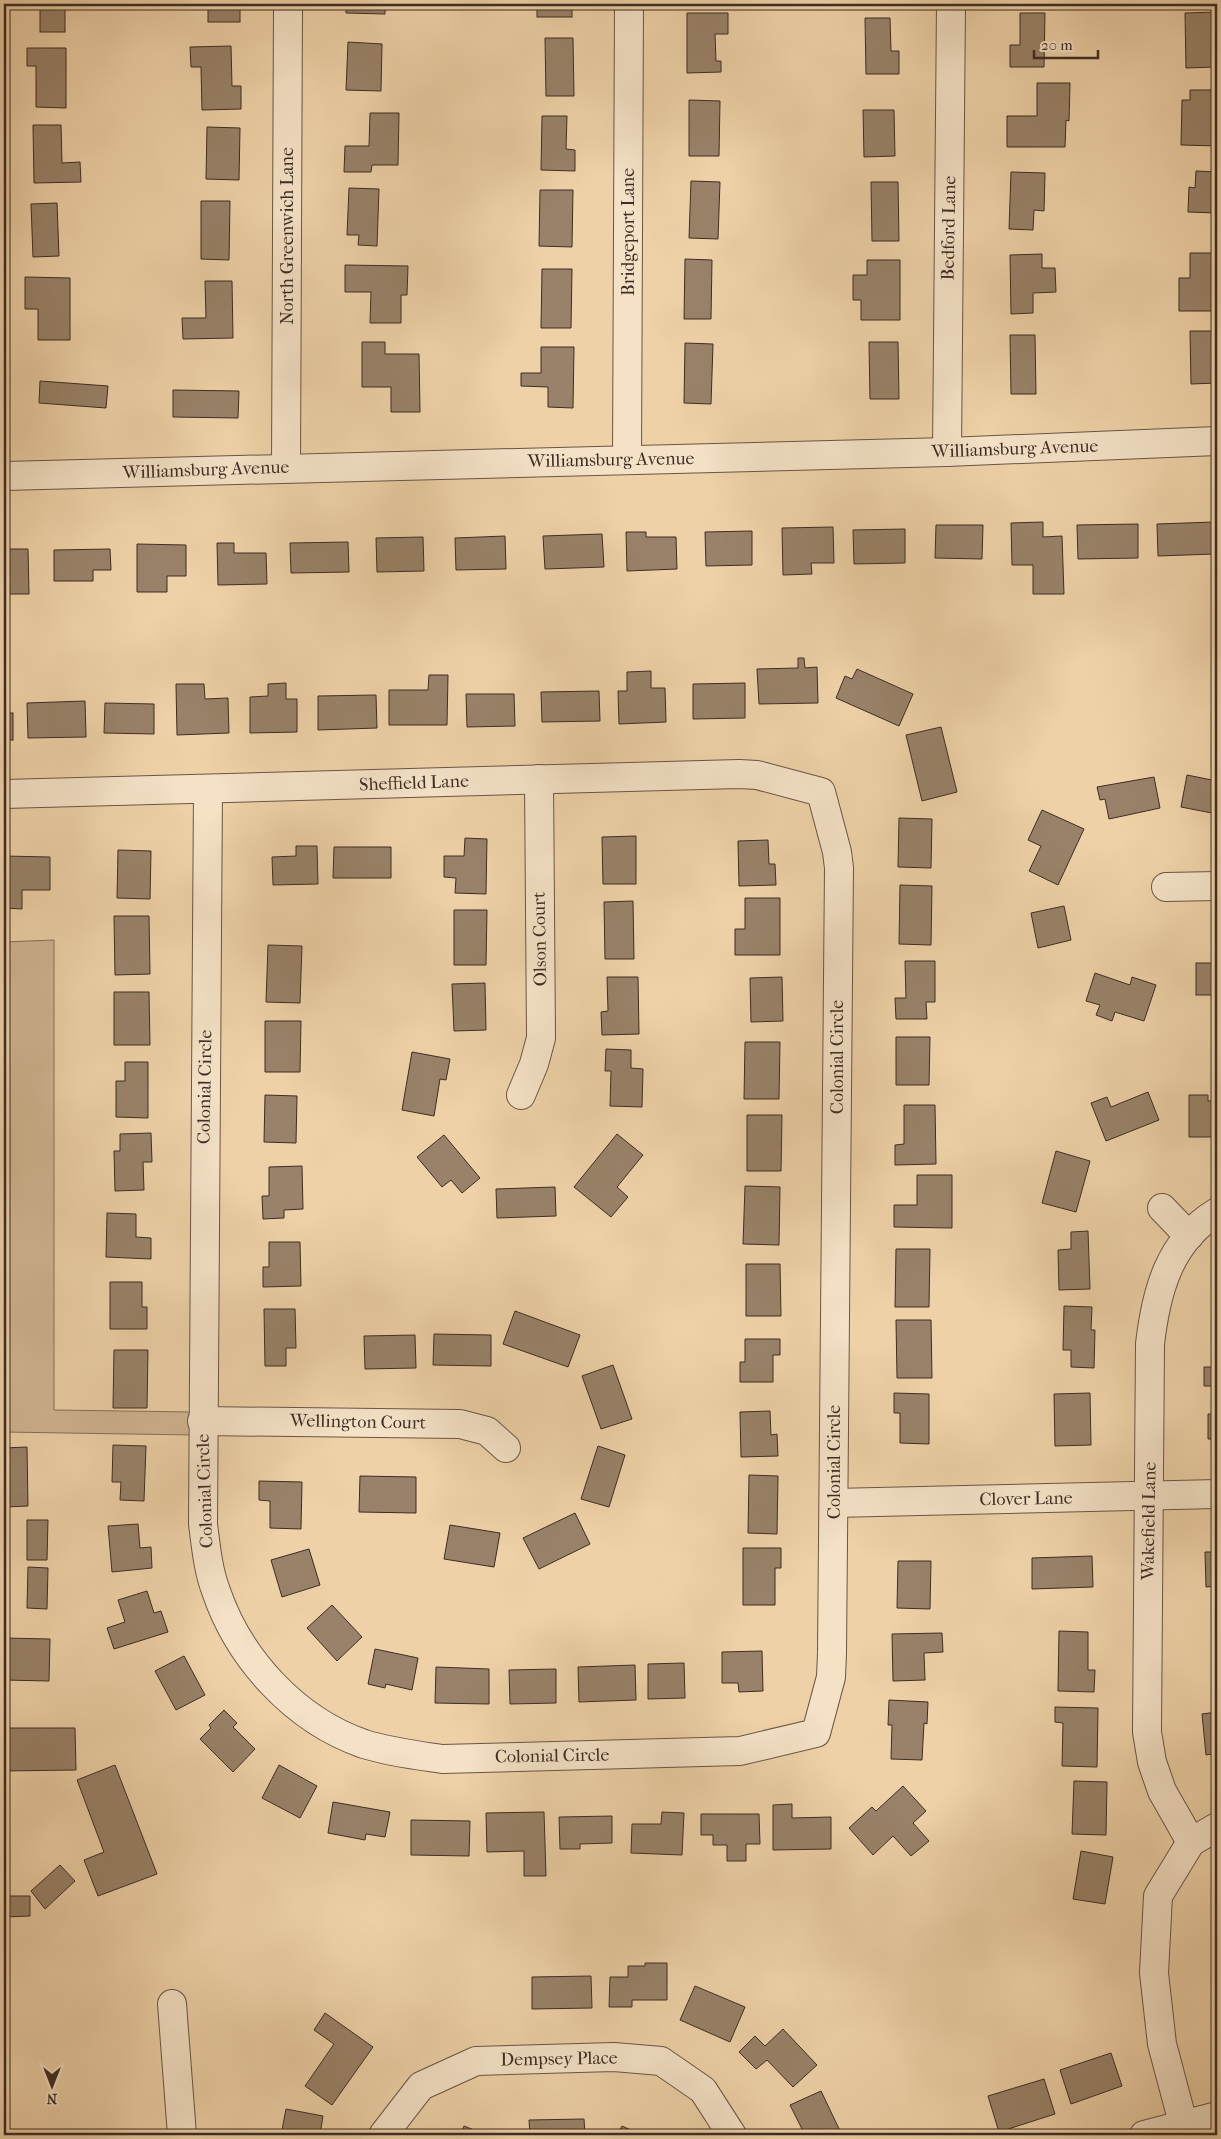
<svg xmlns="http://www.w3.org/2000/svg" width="1221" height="2139" font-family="'IM FELL French Canon',serif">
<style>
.green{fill:#d0b591;stroke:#86715b}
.building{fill:#998269;stroke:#3d2d25}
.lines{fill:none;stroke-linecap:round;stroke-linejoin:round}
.minor-casing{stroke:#695646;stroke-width:30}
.minor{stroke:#f4e1c6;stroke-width:28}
.labels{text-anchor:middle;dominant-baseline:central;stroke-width:4;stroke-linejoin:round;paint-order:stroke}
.street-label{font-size:18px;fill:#3d2d25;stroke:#f4e1c6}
</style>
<rect width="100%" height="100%" fill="#eed1a7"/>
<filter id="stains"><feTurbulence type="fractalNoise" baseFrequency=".004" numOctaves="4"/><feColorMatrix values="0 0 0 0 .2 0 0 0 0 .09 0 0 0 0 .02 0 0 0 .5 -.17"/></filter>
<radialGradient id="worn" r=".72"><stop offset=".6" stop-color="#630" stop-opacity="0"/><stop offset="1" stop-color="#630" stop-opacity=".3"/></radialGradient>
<polygon class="green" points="54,940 54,1410 191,1412 193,1435 4,1432 4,942"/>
<g class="building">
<rect x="40" y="4" width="25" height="28"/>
<rect x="208" y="4" width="32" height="18"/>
<polygon points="346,4 385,4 385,14 346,13"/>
<rect x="537" y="4" width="35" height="13"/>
<polygon points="1217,12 1217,40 1214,40 1215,67 1186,68 1185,13"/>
<polygon points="687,13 728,13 728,34 715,34 716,61 721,61 721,72 687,73"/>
<polygon points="1020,13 1045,13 1044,67 1010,67 1010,45 1020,45"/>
<polygon points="865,18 890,18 891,51 899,51 899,74 866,74"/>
<polygon points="545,38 573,38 574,96 546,96"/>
<polygon points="348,42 382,44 381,91 346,90"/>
<polygon points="231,46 232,86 241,86 241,109 202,110 201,67 191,67 190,47"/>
<polygon points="27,48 66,48 66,108 36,107 36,66 27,66"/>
<polygon points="1037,83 1070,83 1069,121 1066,120 1065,147 1007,147 1007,116 1037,116"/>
<polygon points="1190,90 1217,90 1217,146 1181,145 1182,100 1190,100"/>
<polygon points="689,100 720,101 719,156 689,156"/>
<polygon points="863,110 894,110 895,156 864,157"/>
<polygon points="370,113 399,113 398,165 372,165 371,172 344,172 345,146 369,146"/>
<polygon points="542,116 567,116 566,149 575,150 575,171 541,170"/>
<polygon points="33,125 61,125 62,163 80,162 81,182 34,183"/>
<polygon points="207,127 240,128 239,180 206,179"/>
<polygon points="1196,171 1217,172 1217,213 1188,212 1189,187 1195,188"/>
<polygon points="1011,172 1045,173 1044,211 1034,210 1033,230 1009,229"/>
<polygon points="691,181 720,182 718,239 689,238"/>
<polygon points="871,182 898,182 899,241 872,241"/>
<polygon points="349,188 379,189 377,246 358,245 359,235 347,235"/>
<polygon points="540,190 573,190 572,247 539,246"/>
<polygon points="201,201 230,201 229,260 201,259"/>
<polygon points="57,203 59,256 33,257 31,204"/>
<polygon points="1190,253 1217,253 1217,311 1179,311 1179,278 1190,278"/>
<polygon points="1042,254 1042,268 1055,268 1056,292 1033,293 1033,313 1011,314 1010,255"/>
<polygon points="685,259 712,260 711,319 684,319"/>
<polygon points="867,260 900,260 900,320 861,320 861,300 853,300 853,275 867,275"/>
<polygon points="345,265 408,266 407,295 401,295 401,323 370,323 371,292 345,292"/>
<polygon points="542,269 572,269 571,328 541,328"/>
<polygon points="25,277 70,278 70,340 38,340 38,309 25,309"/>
<polygon points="205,281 232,281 233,338 183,339 182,318 206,318"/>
<polygon points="1190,331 1217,331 1217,383 1191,384"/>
<polygon points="1010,335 1035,335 1036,394 1011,394"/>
<polygon points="362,342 385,342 385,354 419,354 420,412 391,412 391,387 362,387"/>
<polygon points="869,342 898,342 899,399 870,399"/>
<polygon points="685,343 713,344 711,404 684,403"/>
<polygon points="541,347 574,347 573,408 548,407 548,387 521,386 521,373 541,373"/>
<polygon points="40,381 108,386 106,408 39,403"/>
<polygon points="173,390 239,391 238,418 173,417"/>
<polygon points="1043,522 1043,537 1062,536 1064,594 1033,594 1033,565 1012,565 1011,523"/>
<polygon points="1214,522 1215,554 1158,556 1157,524"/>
<polygon points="1138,524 1138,558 1078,559 1077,525"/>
<polygon points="936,525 983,525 982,559 935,558"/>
<polygon points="833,527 834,563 811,563 812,574 783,575 782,528"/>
<polygon points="905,529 905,563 854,564 853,530"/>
<polygon points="752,531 752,565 706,566 705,532"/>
<polygon points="626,532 646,532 646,537 676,537 677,569 627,571"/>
<polygon points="602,534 604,567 545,569 543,536"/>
<polygon points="505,536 506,569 456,570 455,538"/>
<polygon points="423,537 424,571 377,572 376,538"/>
<polygon points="348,542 349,572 291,573 290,543"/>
<polygon points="217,543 234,543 234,553 266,553 267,584 218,585"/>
<polygon points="137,544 186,545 186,576 167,576 167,592 137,592"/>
<polygon points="4,549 28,549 29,594 4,594"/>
<polygon points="110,549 111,570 93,570 93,581 54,581 54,550"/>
<polygon points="798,658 804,658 805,668 817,667 818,703 759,704 757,669 798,668"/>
<polygon points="857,669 913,694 899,726 836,698 845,676 852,679"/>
<polygon points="651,671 651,688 665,688 666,722 619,724 618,691 627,691 627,672"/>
<polygon points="429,675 448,675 447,725 389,725 389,690 428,690"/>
<polygon points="286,683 286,699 297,699 297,732 250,733 250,697 268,696 268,684"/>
<polygon points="745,683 745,718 693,719 693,684"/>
<polygon points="176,684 204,684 205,699 228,698 229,733 177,735"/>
<polygon points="599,691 600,721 542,722 541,692"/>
<polygon points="466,694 514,694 515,726 467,727"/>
<polygon points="376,695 377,728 318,730 318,696"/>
<polygon points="85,701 86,737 28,738 27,703"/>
<polygon points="105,703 154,704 154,734 104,733"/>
<rect x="4" y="713" width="9" height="27"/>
<polygon points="941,727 957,792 922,801 906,735"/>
<polygon points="1187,775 1217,781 1217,814 1181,807"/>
<polygon points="1154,777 1160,808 1109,819 1105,799 1100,800 1097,787"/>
<polygon points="1042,810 1084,829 1058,885 1029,871 1041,846 1028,840"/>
<polygon points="899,818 932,819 931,868 898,867"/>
<polygon points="636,836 636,884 603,884 602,837"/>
<polygon points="465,838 487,839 486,894 455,893 456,878 444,877 444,856 464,856"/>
<polygon points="768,840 769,864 775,864 776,885 739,886 738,841"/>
<polygon points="296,846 317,846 318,884 273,885 272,857 296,856"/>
<polygon points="334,847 391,847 391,878 333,878"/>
<polygon points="118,850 151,851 150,899 117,898"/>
<polygon points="4,856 50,857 50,890 22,890 22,909 4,908"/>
<polygon points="900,885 932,886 931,945 899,944"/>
<polygon points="745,898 780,898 780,955 735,955 735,929 745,929"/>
<polygon points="633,901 634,959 605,959 604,902"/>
<polygon points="1064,906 1071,940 1038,948 1031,913"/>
<polygon points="454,910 487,910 486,965 454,965"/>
<polygon points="114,916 149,916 150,974 115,975"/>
<polygon points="268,945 302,946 300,1003 266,1002"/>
<polygon points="905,961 935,961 935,1002 926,1002 927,1019 896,1019 895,998 906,998"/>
<rect x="1196" y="963" width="21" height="32"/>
<polygon points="1095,973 1130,985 1132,977 1156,985 1144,1021 1115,1012 1112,1021 1096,1015 1100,1005 1086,1001"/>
<polygon points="607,977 638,977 639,1034 602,1035 601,1012 608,1011"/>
<polygon points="782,977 783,1021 751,1022 750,978"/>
<polygon points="485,983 486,1030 454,1031 452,984"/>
<polygon points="114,992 149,992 150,1045 114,1045"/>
<polygon points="265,1021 301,1021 300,1072 265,1072"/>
<polygon points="896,1037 930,1037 929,1085 896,1085"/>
<polygon points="745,1042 780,1042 779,1099 744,1099"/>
<polygon points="606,1049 631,1050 631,1068 643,1069 642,1107 610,1106 611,1071 605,1071"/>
<polygon points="412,1052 450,1059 446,1080 440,1079 434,1116 402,1110"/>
<polygon points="125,1062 148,1062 148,1118 116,1117 116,1081 125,1081"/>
<polygon points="1148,1092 1159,1120 1106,1141 1091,1103 1107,1097 1111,1107"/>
<polygon points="265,1095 297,1096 296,1143 264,1142"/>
<polygon points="1189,1095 1208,1095 1208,1101 1217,1101 1217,1137 1189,1137"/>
<polygon points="904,1105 935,1105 936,1164 895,1165 895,1145 904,1144"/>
<polygon points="747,1115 782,1115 781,1171 747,1171"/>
<polygon points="151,1133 152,1162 143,1162 144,1190 115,1191 114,1151 120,1151 120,1134"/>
<polygon points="617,1134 643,1155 617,1187 628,1197 611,1217 574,1187"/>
<polygon points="444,1135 480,1178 462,1193 451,1180 442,1187 417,1157"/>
<polygon points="1056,1151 1090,1161 1076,1212 1042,1203"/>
<polygon points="302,1166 303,1209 284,1210 284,1218 263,1219 262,1196 269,1196 269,1167"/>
<polygon points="917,1175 952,1175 952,1228 894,1227 894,1205 917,1205"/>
<polygon points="745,1186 780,1187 779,1245 743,1244"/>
<polygon points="555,1187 556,1216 497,1218 496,1189"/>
<polygon points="107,1213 136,1214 136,1237 151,1238 151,1259 106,1257"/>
<polygon points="1088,1231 1090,1289 1059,1290 1058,1250 1071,1249 1071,1232"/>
<polygon points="269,1242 300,1242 301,1286 263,1287 263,1267 269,1267"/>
<polygon points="896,1249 930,1249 929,1307 895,1307"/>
<polygon points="746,1264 780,1264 781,1316 746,1316"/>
<polygon points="110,1282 142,1282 142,1307 147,1307 147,1329 110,1329"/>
<polygon points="1064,1306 1092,1307 1091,1330 1095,1330 1094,1368 1071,1367 1071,1350 1063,1350"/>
<polygon points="264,1309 295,1309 296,1348 286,1348 286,1366 265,1366"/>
<polygon points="515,1311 580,1335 568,1367 503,1344"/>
<polygon points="896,1320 931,1320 932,1378 897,1378"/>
<polygon points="434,1334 491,1335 491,1366 433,1365"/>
<polygon points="415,1335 416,1368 365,1369 364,1336"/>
<polygon points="745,1339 780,1339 780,1355 773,1355 773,1382 740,1382 740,1362 745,1362"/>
<polygon points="114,1350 148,1350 147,1408 113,1408"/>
<polygon points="613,1365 632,1419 601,1429 582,1376"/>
<polygon points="1204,1367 1217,1367 1217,1439 1208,1439 1208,1414 1215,1414 1215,1386 1204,1386"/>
<polygon points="894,1393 929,1394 929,1444 900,1443 900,1413 894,1413"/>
<polygon points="1090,1393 1091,1445 1055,1446 1054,1394"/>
<polygon points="770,1411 771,1435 777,1434 778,1456 741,1457 740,1412"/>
<polygon points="113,1445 146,1446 144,1501 120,1500 121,1482 112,1482"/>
<polygon points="598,1446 625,1455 609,1507 581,1499"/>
<polygon points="27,1447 28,1506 4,1507 4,1448"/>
<polygon points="749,1475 778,1476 777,1534 748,1533"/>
<polygon points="360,1476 416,1477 416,1513 359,1512"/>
<polygon points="259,1481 302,1482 301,1529 270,1528 270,1501 259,1500"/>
<polygon points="575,1513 590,1544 539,1569 523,1538"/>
<polygon points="27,1520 48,1520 47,1560 27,1560"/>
<polygon points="138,1524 140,1548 151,1547 152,1568 112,1572 108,1526"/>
<polygon points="450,1525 500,1533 494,1567 444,1559"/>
<polygon points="743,1548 781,1548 781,1568 775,1568 775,1605 743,1605"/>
<polygon points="309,1549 320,1585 282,1597 271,1560"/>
<polygon points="1205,1552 1217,1552 1217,1586 1206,1587"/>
<polygon points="1092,1556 1093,1587 1032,1589 1032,1558"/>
<polygon points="898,1561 931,1561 930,1609 897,1608"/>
<polygon points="28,1567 48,1568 47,1609 27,1608"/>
<polygon points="147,1591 154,1613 161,1611 168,1632 114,1649 107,1628 125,1622 118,1600"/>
<polygon points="332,1605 362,1637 337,1661 307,1628"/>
<polygon points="1059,1631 1088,1632 1088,1670 1095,1670 1094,1692 1058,1691"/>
<polygon points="942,1633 943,1652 924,1653 925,1680 893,1681 892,1634"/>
<polygon points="4,1638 50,1639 49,1681 4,1680"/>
<polygon points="375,1649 418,1658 412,1690 386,1684 385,1688 368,1684"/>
<polygon points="762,1651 763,1691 739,1692 738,1683 722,1683 722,1652"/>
<polygon points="184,1656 205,1695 176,1710 155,1671"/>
<polygon points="684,1663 685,1698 648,1699 648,1664"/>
<polygon points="635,1665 636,1700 579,1702 578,1667"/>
<polygon points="436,1667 489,1669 489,1704 435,1703"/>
<polygon points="556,1669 556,1703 510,1704 509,1670"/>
<polygon points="889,1700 928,1702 927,1724 924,1723 922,1760 891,1759 892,1725 888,1725"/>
<polygon points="1055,1707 1098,1708 1097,1767 1062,1766 1063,1723 1055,1722"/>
<polygon points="224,1710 237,1723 233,1727 255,1749 233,1772 200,1739 211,1728 209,1725"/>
<polygon points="1217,1712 1217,1753 1206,1755 1202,1714"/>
<polygon points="4,1728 75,1728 76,1770 4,1771"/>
<polygon points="115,1765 157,1874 98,1896 84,1860 104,1852 77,1780"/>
<polygon points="279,1765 317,1786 300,1818 262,1798"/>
<polygon points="1074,1781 1107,1782 1106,1835 1072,1834"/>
<polygon points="903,1786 926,1811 913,1823 929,1841 911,1856 893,1836 873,1855 849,1828 872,1807 876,1811"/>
<polygon points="333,1802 390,1812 385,1837 366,1834 365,1840 328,1833"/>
<polygon points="792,1804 792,1818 831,1817 831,1849 773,1850 773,1805"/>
<polygon points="544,1812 546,1876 524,1876 524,1851 487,1852 486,1813"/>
<polygon points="662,1812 684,1813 682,1855 631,1853 632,1824 661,1824"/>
<polygon points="701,1814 759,1814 760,1844 746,1844 746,1861 727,1861 727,1845 713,1845 713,1835 701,1835"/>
<polygon points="612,1816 612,1843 580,1844 580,1849 560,1849 559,1817"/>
<polygon points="411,1820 470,1821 469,1856 411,1855"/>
<polygon points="1081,1851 1113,1857 1105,1904 1073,1899"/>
<polygon points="60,1865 75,1881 45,1909 31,1891"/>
<polygon points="4,1896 30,1896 30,1916 4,1917"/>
<polygon points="645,1963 667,1963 667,2000 632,2000 632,2007 609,2007 610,1977 628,1977 628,1966 645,1966"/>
<polygon points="591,1976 592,2008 532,2009 532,1977"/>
<polygon points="695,1986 745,2007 730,2042 680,2020"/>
<polygon points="325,2013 373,2047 332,2105 305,2086 334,2044 314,2030"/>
<polygon points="783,2029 817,2065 793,2087 767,2060 756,2069 739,2052 755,2036 765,2046"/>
<polygon points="1111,2053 1122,2086 1071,2104 1060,2070"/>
<polygon points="1044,2079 1055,2114 999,2132 988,2096"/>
<polygon points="821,2091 842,2135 805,2135 790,2105"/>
<polygon points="286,2109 323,2116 320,2135 281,2135"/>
<polygon points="584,2119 585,2135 530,2135 529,2120"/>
<polygon points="464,2126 474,2130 472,2135 460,2135"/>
<polygon points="622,2126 642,2135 617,2135"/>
</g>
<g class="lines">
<defs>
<g id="minor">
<polyline points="947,452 951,4"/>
<polyline points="627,460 629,4"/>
<polyline points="286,468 288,4"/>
<polyline points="4,476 947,452 1217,441"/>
<path d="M4,794L739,774L757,775L821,792L837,852L839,868L832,1653L831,1677L816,1733L740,1751L442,1759C415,1755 390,1752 364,1744C295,1720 239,1659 216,1591C208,1570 206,1547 203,1524L208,790"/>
<polyline points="1166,887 1217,886"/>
<polyline points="521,1095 534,1064 541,1038 539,779"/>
<polyline points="1162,1208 1189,1236"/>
<polyline points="202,1421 460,1424 487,1431 506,1448"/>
<polyline points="834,1503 1217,1494"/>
<path d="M1191,1842L1162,1791L1152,1762L1147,1732L1150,1344C1156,1292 1169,1241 1217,1212"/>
<polyline points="172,2004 182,2135"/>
<polyline points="1183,2123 1162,2044 1154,1973 1158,1896 1191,1842 1217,1827"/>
<polyline points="383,2135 421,2086 476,2061 614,2057 661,2061 703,2090 732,2135"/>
<polyline points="1144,2135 1217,2116"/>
</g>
</defs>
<use href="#minor" class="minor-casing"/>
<use href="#minor" class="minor"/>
</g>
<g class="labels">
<g class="street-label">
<text transform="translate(949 228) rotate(-89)">Bedford Lane</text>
<text transform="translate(628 232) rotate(-90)">Bridgeport Lane</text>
<text transform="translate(287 236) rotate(-90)">North Greenwich Lane</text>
<text transform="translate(1015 449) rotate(-2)">Williamsburg Avenue</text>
<text transform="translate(611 460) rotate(-1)">Williamsburg Avenue</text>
<text transform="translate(206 470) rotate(-2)">Williamsburg Avenue</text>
<text transform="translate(414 783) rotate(-2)">Sheffield Lane</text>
<text transform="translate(540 939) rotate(-91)">Olson Court</text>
<text transform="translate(837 1057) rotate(-90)">Colonial Circle</text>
<text transform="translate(205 1087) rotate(-89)">Colonial Circle</text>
<text transform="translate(358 1422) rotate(1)">Wellington Court</text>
<text transform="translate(834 1462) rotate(-90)">Colonial Circle</text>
<text transform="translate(205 1491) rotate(-92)">Colonial Circle</text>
<text transform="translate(1026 1499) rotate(-1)">Clover Lane</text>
<text transform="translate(1149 1521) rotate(-89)">Wakefield Lane</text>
<text transform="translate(552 1756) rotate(-1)">Colonial Circle</text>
<text transform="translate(559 2059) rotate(-1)">Dempsey Place</text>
</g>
</g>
<rect width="1221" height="2139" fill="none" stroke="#eed1a7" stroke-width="20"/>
<rect x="5" y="5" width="1211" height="2129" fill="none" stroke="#3d2d25" stroke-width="2.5"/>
<rect x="10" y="10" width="1201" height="2119" fill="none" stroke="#3d2d25"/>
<g transform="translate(52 2086) rotate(180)" stroke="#f4e1c6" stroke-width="4" paint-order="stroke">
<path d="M0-4L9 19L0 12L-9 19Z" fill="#3d2d25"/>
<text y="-8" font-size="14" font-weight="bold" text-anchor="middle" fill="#3d2d25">N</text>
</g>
<path d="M1034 50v8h64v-8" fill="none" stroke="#3d2d25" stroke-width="2.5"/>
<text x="1041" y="50" font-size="15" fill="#3d2d25" stroke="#f4e1c6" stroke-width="4" paint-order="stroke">20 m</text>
<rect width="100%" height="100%" filter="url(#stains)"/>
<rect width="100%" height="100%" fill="url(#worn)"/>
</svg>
